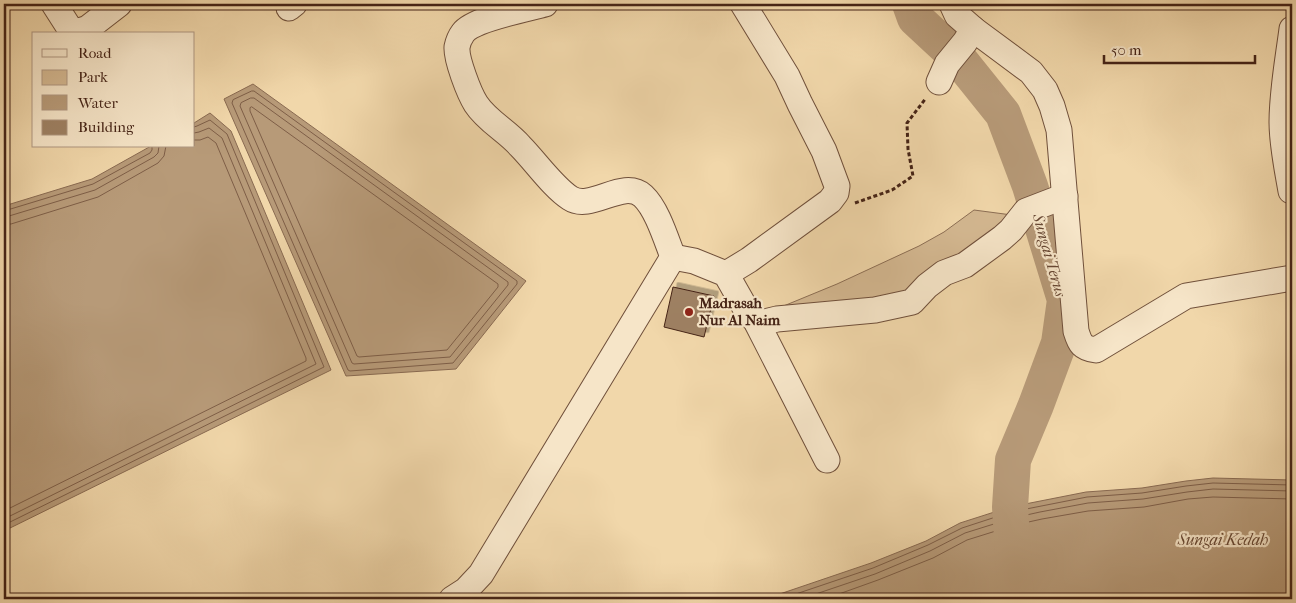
<svg xmlns="http://www.w3.org/2000/svg" width="1296" height="603" viewBox="0 0 1296 603" font-family="'IM FELL French Canon',serif">
<defs>
<filter id="shadow"><feDropShadow dx="4.5" dy="-4.5" stdDeviation="0" flood-color="#0004"/></filter>
</defs>
<rect width="100%" height="100%" fill="#f1d7aa"/>
<filter id="stains"><feTurbulence type="fractalNoise" baseFrequency=".004" numOctaves="4"/><feColorMatrix values="0 0 0 0 .2 0 0 0 0 .09 0 0 0 0 .02 0 0 0 .5 -.17"/></filter>
<radialGradient id="worn" r=".72"><stop offset=".6" stop-color="#630" stop-opacity="0"/><stop offset="1" stop-color="#630" stop-opacity=".3"/></radialGradient>
<polygon fill="#d4b891" stroke="#8c6e54" points="974,210 1012,215 910,296 769,312 837,284 919,246 944,232"/>
<g fill="#b79a78" stroke="#896a51">
<polygon points="253,84 526,281 456,369 346,376 224,99"/>
<polygon points="210,113 231,131 331,370 6,530 4,497 4,206 92,179 151,146 194,146 194,123"/>
<polygon points="1213,478 1292,480 1292,599 765,599 871,563 926,541 960,523 1010,507 1086,492 1142,488 1186,481"/>
</g>
<g fill="none" stroke-linecap="round" stroke-linejoin="round">
<g stroke="#7e5e47" stroke-width="1">
<polygon points="252,91 254,91 517,281 517,284 453,363 350,371 348,370 232,103 233,100"/>
<polygon points="251,98 254,98 508,282 508,285 450,357 354,364 352,363 240,106 241,103"/>
<polygon points="252,107 498,284 498,287 447,350 359,357 357,356 250,111 250,108"/>
<polyline points="4,211 93,184 150,153 152,150 152,146"/>
<polyline points="4,217 9,216 95,190 154,157 158,153 159,146"/>
<polyline points="4,224 11,224 98,197 158,163 164,156 166,146"/>
<polyline points="4,511 306,361 306,358 216,143 208,137 200,140 194,140"/>
<polyline points="4,519 316,364 222,138 209,128 199,132 194,133"/>
<polyline points="4,525 324,367 227,134 210,120 197,126 194,127"/>
<polyline points="781,599 873,568 928,545 962,528 1011,512 1087,497 1142,493 1186,486 1213,483 1292,485"/>
<polyline points="801,599 875,574 930,551 965,533 1013,518 1040,512 1088,503 1143,499 1187,492 1213,489 1292,491"/>
<polyline points="825,599 878,580 933,558 967,540 1015,525 1042,519 1088,511 1144,507 1188,499 1213,497 1292,499"/>
</g>
<polyline stroke="#b79a78" stroke-width="36" points="910,4 915,18 958,58 1003,114 1030,186 1065,300 1059,343 1036,405 1013,460 1010,507 1016,599"/>
</g>
<polygon fill="#9e8163" stroke="#452316" filter="url(#shadow)" points="673,287 714,296 704,337 664,327"/>
<g fill="none" stroke-linecap="round" stroke-linejoin="round">
<defs>
<g id="minor">
<polyline points="54,4 70,29 79,31 88,28 119,4"/>
<path d="M545,4c-18,5 -72,15 -82,29 -3,4 -5,9 -6,14 -1,12 12,46 19,57 11,17 31,27 44,42 15,15 33,41 50,52 21,14 53,-20 73,-2 14,13 23,43 30,61"/>
<path d="M952,4l5,11 16,14 58,43 14,18 7,16 7,24 17,201c4,13 6,17 20,19l90,-54 106,-18"/>
<polyline points="289,8 294,4"/>
<polyline points="939,82 947,64 965,42 973,29"/>
<path d="M1291,191c-4,-23 -9,-46 -9,-69 0,-31 6,-62 10,-93"/>
<polyline points="673,257 694,261 726,274 747,311 756,321 827,460"/>
<polyline points="726,274 749,260 830,201 836,193 837,186 824,151 800,104 787,76 743,4"/>
<polyline points="756,321 765,322 777,319 875,310 912,302 927,286 944,273 965,265 1002,238 1011,230 1026,211 1065,196"/>
<polyline points="452,599 466,590 481,574 673,257"/>
</g>
</defs>
<use href="#minor" stroke="#70503b" stroke-width="27"/>
<polyline stroke="#452316" stroke-width="3" stroke-dasharray="4 2.5" stroke-linecap="butt" points="855,203 892,190 913,176 908,149 907,123 926,98"/>
<use href="#minor" stroke="#f6e5c8" stroke-width="25"/>
</g>
<circle fill="#8f2418" stroke="#f6e5c8" stroke-width="2" cx="689" cy="312" r="5"/>
<g text-anchor="middle" stroke-width="4.5" stroke-linejoin="round" paint-order="stroke">
<g font-size="15" font-weight="bold" fill="#452316" stroke="#f6e5c8" text-anchor="start">
<text x="699" y="308">Madrasah<tspan x="699" dy="17">Nur Al Naim</tspan></text>
</g>
<g font-size="16" font-style="italic" fill="#674733" stroke="#f6e5c8">
<text transform="translate(1050 255) rotate(74)" y="6">Sungai Terus</text>
<text x="1223" y="545">Sungai Kedah</text>
</g>
</g>
<rect width="1296" height="603" fill="none" stroke="#f1d7aa" stroke-width="20"/>
<rect x="5" y="5" width="1286" height="593" fill="none" stroke="#452316" stroke-width="2.5"/>
<rect x="10" y="10" width="1276" height="583" fill="none" stroke="#452316"/>
<rect x="32" y="32" width="162" height="115" fill="#f6e5c8" stroke="#af9781"/>
<rect x="42" y="49" width="25" height="8" fill="#f6e5c8" stroke="#af9781"/>
<text x="78" y="58" font-size="15" fill="#452316">Road</text>
<rect x="42" y="70" width="25" height="15" fill="#d4b891" stroke="#af9781"/>
<text x="78" y="82" font-size="15" fill="#452316">Park</text>
<rect x="42" y="95" width="25" height="15" fill="#b79a78" stroke="#af9781"/>
<text x="78" y="108" font-size="15" fill="#452316">Water</text>
<rect x="42" y="120" width="25" height="15" fill="#9e8163" stroke="#af9781"/>
<text x="78" y="132" font-size="15" fill="#452316">Building</text>
<path d="M1104 55v8h151v-8" fill="none" stroke="#452316" stroke-width="2.5"/>
<text x="1111" y="55" font-size="15" fill="#452316" stroke="#f6e5c8" stroke-width="4" paint-order="stroke">50 m</text>
<rect width="100%" height="100%" filter="url(#stains)"/>
<rect width="100%" height="100%" fill="url(#worn)"/>
</svg>
